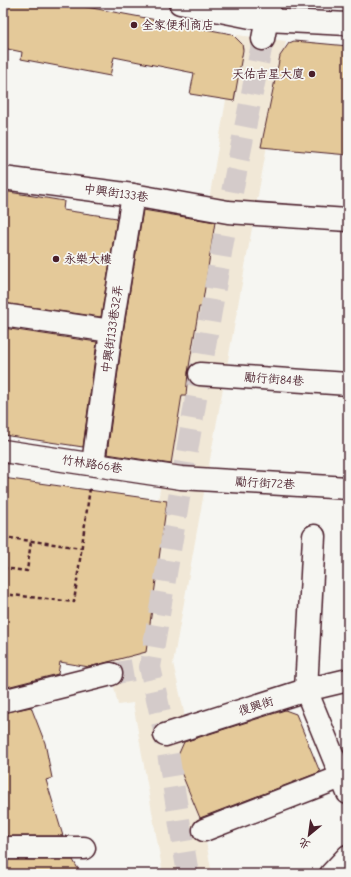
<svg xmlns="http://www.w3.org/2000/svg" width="351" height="877" viewBox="0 0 351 877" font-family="'Comic Neue','LXGW WenKai TC',sans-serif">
<rect width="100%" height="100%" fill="#f6f6f2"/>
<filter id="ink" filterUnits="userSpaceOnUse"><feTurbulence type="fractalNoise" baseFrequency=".025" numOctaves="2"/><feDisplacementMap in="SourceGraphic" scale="8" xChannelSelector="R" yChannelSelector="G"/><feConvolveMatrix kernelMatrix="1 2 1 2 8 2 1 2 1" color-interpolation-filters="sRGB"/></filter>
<g filter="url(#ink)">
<polygon fill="#f1e8d7" points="237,35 286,41 173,663 184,712 184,742 177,760 203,826 212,874 163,874 133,703 118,705 104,643 134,643"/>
<g fill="#e4c999" stroke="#4a1f2b">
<polygon points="3,3 65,3 232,34 242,44 243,50 234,101 190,94 194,73 114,57 110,76 21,59 22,52 3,48"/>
<polygon points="294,41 348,46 348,155 261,147 280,56 289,43"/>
<polygon points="3,191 64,201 63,210 117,218 101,317 3,303"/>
<polygon points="143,210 215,222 202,307 199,307 188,373 186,395 182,395 171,464 107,454 123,333"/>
<polygon points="3,328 97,342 83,447 3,435"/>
<polygon points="3,478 167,501 146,652 89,667 60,662 58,674 3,688"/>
<polygon points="31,707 45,743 52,778 46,780 63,836 3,836 3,713"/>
<polygon points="285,710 296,714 320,772 200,818 176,760 184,742"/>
<polygon points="3,860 73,860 81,874 3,874"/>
</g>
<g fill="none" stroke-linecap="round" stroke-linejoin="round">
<g stroke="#d4cbca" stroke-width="22" stroke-dasharray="22 11" stroke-linecap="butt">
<polyline points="111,674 150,667"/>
<polyline points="188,874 165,735 150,667 228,212 263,39"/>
</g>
<defs>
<g id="minor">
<polyline points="180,3 266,20 348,24"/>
<polyline points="263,39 270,3"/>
<polyline points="3,178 133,195 228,212 348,220"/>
<polyline points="3,315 111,331"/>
<polyline points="200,374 348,384"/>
<polyline points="3,451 181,478 348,488"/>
<polyline points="93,464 111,331 133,195"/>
<polyline points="314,536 306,690 348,793"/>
<polyline points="3,701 111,674"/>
<polyline points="165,735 306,690 348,680"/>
<polyline points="204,830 341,777"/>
<polyline points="3,848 84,848"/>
<polyline points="331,874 348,856"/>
</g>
</defs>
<use href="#minor" stroke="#4a1f2b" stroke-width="25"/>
<g stroke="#4a1f2b" stroke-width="2.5" stroke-dasharray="4 3" stroke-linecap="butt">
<polyline points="3,537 82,548"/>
<polyline points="3,568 27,571 31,541"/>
<polyline points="3,594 74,602 90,488"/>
</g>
<use href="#minor" stroke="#f6f6f2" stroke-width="22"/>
</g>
</g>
<g fill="#4a1f2b" stroke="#f6f6f2" stroke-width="1.5">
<circle cx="134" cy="25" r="4"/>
<circle cx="312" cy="74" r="4"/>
<circle cx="56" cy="259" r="4"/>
</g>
<g text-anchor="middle" stroke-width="3.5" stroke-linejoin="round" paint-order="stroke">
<g font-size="12" fill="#4a1f2b" stroke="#f6f6f2" text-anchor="start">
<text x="142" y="29">全家便利商店</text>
<text x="304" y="78" text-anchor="end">天佑吉星大廈</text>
<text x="64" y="263">永樂大樓</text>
</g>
<g font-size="12" fill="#4a1f2b" stroke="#f6f6f2">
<text transform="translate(116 193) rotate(8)" y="4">中興街133巷</text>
<text transform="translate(112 329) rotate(-82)" y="4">中興街133巷32弄</text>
<text transform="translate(274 379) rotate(4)" y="4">勵行街84巷</text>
<text transform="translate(92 464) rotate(9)" y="4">竹林路66巷</text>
<text transform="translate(265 483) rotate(3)" y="4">勵行街72巷</text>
<text transform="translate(256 706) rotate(-18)" y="4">復興街</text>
</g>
</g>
<rect width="351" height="877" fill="none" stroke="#f6f6f2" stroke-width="16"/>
<rect x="8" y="8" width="335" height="861" fill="none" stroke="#4a1f2b" stroke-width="1.5" filter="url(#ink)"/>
<g transform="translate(309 835) rotate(209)" stroke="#f6f6f2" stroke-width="3" paint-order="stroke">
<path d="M0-3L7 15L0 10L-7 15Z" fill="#4a1f2b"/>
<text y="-6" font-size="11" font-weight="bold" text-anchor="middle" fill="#4a1f2b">北</text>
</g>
</svg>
